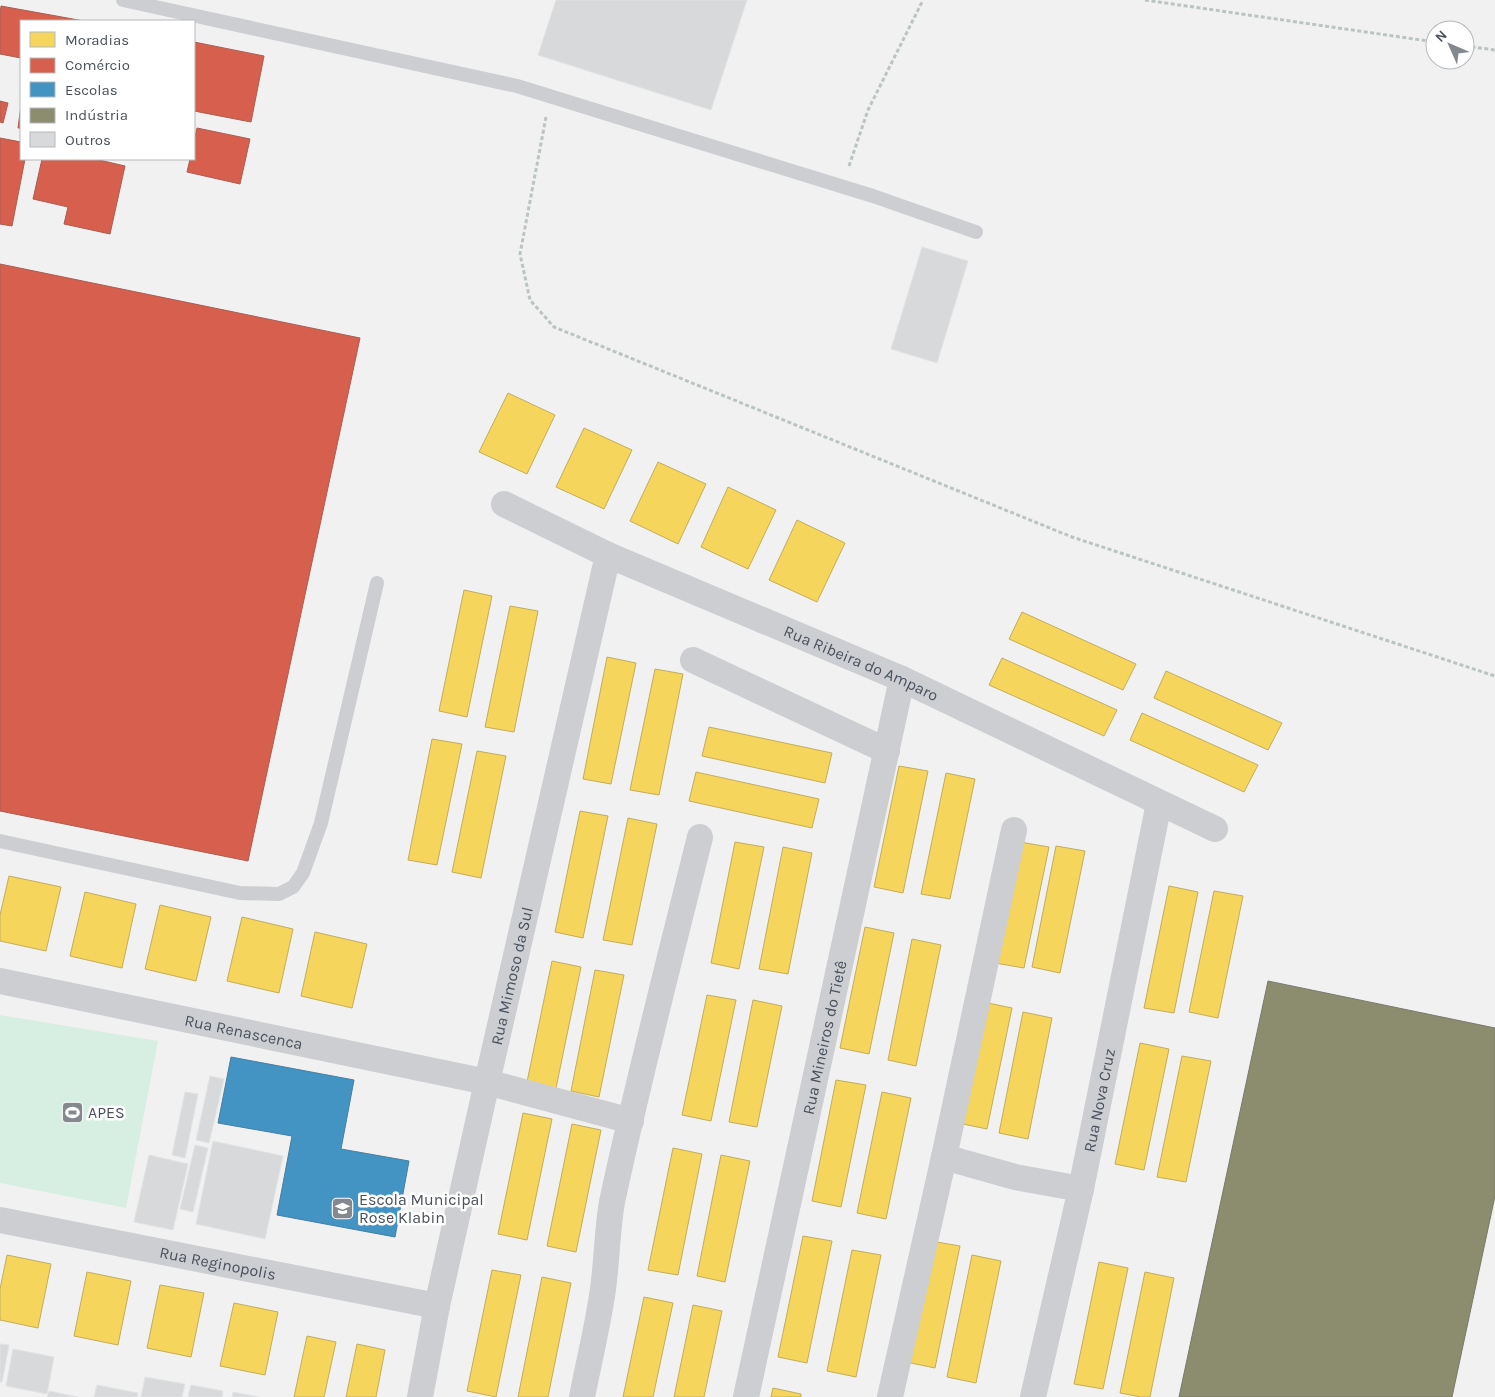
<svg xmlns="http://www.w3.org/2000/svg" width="1495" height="1397" viewBox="0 0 1495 1397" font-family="Karla,sans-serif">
<rect width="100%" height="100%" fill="#f1f1f1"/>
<polygon fill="#d7eee2" points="0,1015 158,1041 126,1208 0,1183"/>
<g fill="#f6d55c" stroke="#c2ad5c">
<polygon points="508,393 555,415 527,474 479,452"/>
<polygon points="584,428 632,450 604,509 556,487"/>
<polygon points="658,462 706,484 678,544 630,521"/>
<polygon points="728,487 776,510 748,569 701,547"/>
<polygon points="797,520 845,543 817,602 769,580"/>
<polygon points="464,590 492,596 467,717 439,711"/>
<polygon points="510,606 538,611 514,732 485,727"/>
<polygon points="1022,612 1136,664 1123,690 1009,639"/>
<polygon points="607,657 636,663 611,784 583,779"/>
<polygon points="1002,658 1117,710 1104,736 989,685"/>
<polygon points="655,669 683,674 659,795 630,790"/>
<polygon points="1166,671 1282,723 1268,750 1154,698"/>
<polygon points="1142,713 1258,765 1244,792 1130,740"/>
<polygon points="709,727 832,753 825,783 702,756"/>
<polygon points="432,739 462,744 437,865 408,860"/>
<polygon points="477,751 506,756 481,878 452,872"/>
<polygon points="899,766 928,771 903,893 874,887"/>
<polygon points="696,772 819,799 812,828 689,801"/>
<polygon points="946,773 975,779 950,899 921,894"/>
<polygon points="580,811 608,816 583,938 555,932"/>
<polygon points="628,818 657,824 632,945 603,940"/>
<polygon points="735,842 764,847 739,969 711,963"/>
<polygon points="1020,842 1049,847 1024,968 995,963"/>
<polygon points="1056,846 1085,851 1060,973 1032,967"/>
<polygon points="783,847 812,853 788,974 759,969"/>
<polygon points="9,876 61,887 46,951 0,941 0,915"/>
<polygon points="1169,886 1198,892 1174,1013 1144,1008"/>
<polygon points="1214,891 1243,896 1218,1018 1189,1012"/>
<polygon points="85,892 136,904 122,968 70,956"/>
<polygon points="160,905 211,917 196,981 145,969"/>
<polygon points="242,917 293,929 279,993 227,981"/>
<polygon points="865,927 894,933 869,1054 840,1048"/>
<polygon points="315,932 367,944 352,1008 301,996"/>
<polygon points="912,939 941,945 916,1066 888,1060"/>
<polygon points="552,961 581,967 556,1088 527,1082"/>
<polygon points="595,970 624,975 599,1097 571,1091"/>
<polygon points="707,995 736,1000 711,1121 682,1115"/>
<polygon points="753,1000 782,1006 757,1127 729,1122"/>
<polygon points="983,1002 1012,1008 987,1129 958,1123"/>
<polygon points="1023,1012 1052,1018 1028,1139 999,1133"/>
<polygon points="1140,1043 1169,1049 1144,1170 1115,1164"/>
<polygon points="1182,1056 1211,1061 1186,1182 1157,1177"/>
<polygon points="836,1080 866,1085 841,1207 812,1201"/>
<polygon points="882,1092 911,1098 886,1219 857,1213"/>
<polygon points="523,1113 552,1119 527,1240 498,1234"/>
<polygon points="572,1124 601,1130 576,1252 547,1246"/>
<polygon points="673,1148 702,1154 678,1275 648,1270"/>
<polygon points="721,1155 750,1161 725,1282 697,1276"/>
<polygon points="803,1236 832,1241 807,1363 778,1357"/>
<polygon points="931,1241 960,1246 935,1368 906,1362"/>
<polygon points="852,1250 881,1255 856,1377 827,1371"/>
<polygon points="7,1255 51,1264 38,1328 0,1320 0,1289"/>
<polygon points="972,1255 1001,1261 976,1383 947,1377"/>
<polygon points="1099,1262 1128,1268 1103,1389 1074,1384"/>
<polygon points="492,1270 521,1275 496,1397 467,1391"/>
<polygon points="87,1272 131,1281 118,1345 74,1336"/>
<polygon points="1145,1272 1174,1278 1150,1397 1141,1397 1120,1393"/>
<polygon points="542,1277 571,1283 548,1397 518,1397"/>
<polygon points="160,1285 204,1293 191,1357 147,1348"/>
<polygon points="644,1297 673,1303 653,1397 623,1397"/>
<polygon points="234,1303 278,1312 265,1375 220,1366"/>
<polygon points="693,1305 722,1311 704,1397 674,1397"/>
<polygon points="307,1336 336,1342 324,1397 294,1397"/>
<polygon points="357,1344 385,1350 376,1397 346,1397"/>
<polygon points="773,1388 801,1394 801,1397 771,1397"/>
</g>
<g fill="#d6604d" stroke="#ac5c52">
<polygon points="1,6 84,21 21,21 21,58 0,54 0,13"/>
<polygon points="194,42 264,56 251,122 194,111"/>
<polygon points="0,101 8,103 3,123 0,122"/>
<polygon points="21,105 21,128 18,128"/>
<polygon points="197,128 250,139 240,184 187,172 190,159 194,159 194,141"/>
<polygon points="0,138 21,142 21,159 25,159 12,226 0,224"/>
<polygon points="42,159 95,159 125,166 110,234 64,224 68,207 33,199"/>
<polygon points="0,264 360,338 248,861 0,811"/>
</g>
<polygon fill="#4393c3" stroke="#457fa4" points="231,1057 354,1080 341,1149 409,1161 395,1237 277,1215 292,1136 218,1123"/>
<polygon fill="#8c8c6e" stroke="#787a69" points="1268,981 1495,1028 1495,1196 1452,1397 1179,1397"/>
<g fill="#d8d9db" stroke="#e2e3e4">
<polygon points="556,0 747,0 711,110 538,55"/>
<polygon points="922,247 968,261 937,363 891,349"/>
<polygon points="210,1076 224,1079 209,1143 196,1140"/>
<polygon points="185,1092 198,1094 185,1158 172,1155"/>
<polygon points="213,1141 283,1156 265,1239 196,1224"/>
<polygon points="195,1145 208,1148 193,1212 180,1209"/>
<polygon points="149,1155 188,1164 173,1230 134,1222"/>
<polygon points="0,1344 9,1345 2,1382 0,1382"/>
<polygon points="13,1349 54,1357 47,1394 6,1386"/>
<polygon points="145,1377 185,1384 182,1397 141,1397"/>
<polygon points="97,1385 138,1393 137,1397 94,1397"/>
<polygon points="191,1385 223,1391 222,1397 188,1397"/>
<polygon points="49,1391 78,1397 47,1397"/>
<polygon points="233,1392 259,1397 232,1397"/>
</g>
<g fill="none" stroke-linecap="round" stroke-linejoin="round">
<g stroke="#bac5c2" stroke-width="3" stroke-dasharray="4 2.5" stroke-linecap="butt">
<polyline points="1145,0 1435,42"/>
<polyline points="1465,46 1495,50"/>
<polyline points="546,117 520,254 530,300 554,327 1072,537 1495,676"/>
<polyline points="849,166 868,110 923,0"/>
</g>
<g stroke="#ccced1" stroke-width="14">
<polyline points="123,0 517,86 873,196 976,232"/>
<polyline points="0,841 240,893 279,894 293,887 303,873 321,823 377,583"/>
</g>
<g stroke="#ccced1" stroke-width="26">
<path id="s1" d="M504,504l104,51 294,124 313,150"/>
<polyline points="693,660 887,751"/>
<path id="s2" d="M0,981l487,101 144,39"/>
<polyline points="944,1157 1015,1177 1081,1189"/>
<path id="s3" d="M0,1220l437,86"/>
<path id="s4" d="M420,1397l17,-91 50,-224 121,-527"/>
<path d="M582,1397c7,-36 16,-72 21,-108 4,-29 4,-58 9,-87 26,-122 58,-244 88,-365"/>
<path id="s5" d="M746,1397l156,-718"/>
<polyline points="890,1397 944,1157 1014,830"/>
<path id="s6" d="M1033,1397l48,-208 78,-386"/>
</g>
</g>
<defs>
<symbol id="stadium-square" viewBox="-11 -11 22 22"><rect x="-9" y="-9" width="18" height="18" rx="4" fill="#848990" stroke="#fff"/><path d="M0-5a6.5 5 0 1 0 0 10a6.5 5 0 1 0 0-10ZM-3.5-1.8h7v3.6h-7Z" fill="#fff"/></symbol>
<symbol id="school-square" viewBox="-11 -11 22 22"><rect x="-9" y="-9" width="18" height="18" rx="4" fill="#848990" stroke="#fff"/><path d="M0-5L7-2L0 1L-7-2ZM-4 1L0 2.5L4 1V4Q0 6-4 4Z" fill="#fff"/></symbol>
</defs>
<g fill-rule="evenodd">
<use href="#stadium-square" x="60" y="1100" width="25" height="25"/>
<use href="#school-square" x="330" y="1196" width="25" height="25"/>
</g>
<g text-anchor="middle" stroke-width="5" stroke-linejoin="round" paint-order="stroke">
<g font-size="16" fill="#49515c" stroke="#fff">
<text dy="6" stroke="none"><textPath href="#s1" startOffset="391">Rua Ribeira do Amparo</textPath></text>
<text dy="6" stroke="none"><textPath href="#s4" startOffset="431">Rua Mimoso da Sul</textPath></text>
<text dy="6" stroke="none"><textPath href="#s2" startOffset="249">Rua Renascenca</textPath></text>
<text dy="6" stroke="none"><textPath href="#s5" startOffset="368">Rua Mineiros do Tietê</textPath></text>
<text dy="6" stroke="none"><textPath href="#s6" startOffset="304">Rua Nova Cruz</textPath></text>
<text dy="6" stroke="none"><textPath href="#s3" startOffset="222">Rua Reginopolis</textPath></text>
</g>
<g font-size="16" fill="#49515c" stroke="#fff" text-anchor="start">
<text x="88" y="1118">APES</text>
<text x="359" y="1205">Escola Municipal<tspan x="359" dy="18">Rose Klabin</tspan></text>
</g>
</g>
<rect x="20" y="20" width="175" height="140" fill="#ffffff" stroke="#b6b9be"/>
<rect x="30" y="32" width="25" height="15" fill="#f6d55c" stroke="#b6b9be"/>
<text x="65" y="45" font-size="15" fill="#49515c">Moradias</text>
<rect x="30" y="58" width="25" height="15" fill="#d6604d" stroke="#b6b9be"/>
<text x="65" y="70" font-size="15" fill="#49515c">Comércio</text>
<rect x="30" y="82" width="25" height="15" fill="#4393c3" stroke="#b6b9be"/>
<text x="65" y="95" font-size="15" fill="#49515c">Escolas</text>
<rect x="30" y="108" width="25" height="15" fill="#8c8c6e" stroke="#b6b9be"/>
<text x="65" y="120" font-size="15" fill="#49515c">Indústria</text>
<rect x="30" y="132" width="25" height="15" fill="#d8d9db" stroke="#b6b9be"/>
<text x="65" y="145" font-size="15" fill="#49515c">Outros</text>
<g transform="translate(1450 45) rotate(315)"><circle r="24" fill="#ffffff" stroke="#b6b9be"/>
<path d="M0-4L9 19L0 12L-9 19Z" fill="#848990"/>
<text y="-8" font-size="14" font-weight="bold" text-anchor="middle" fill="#49515c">N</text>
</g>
</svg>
